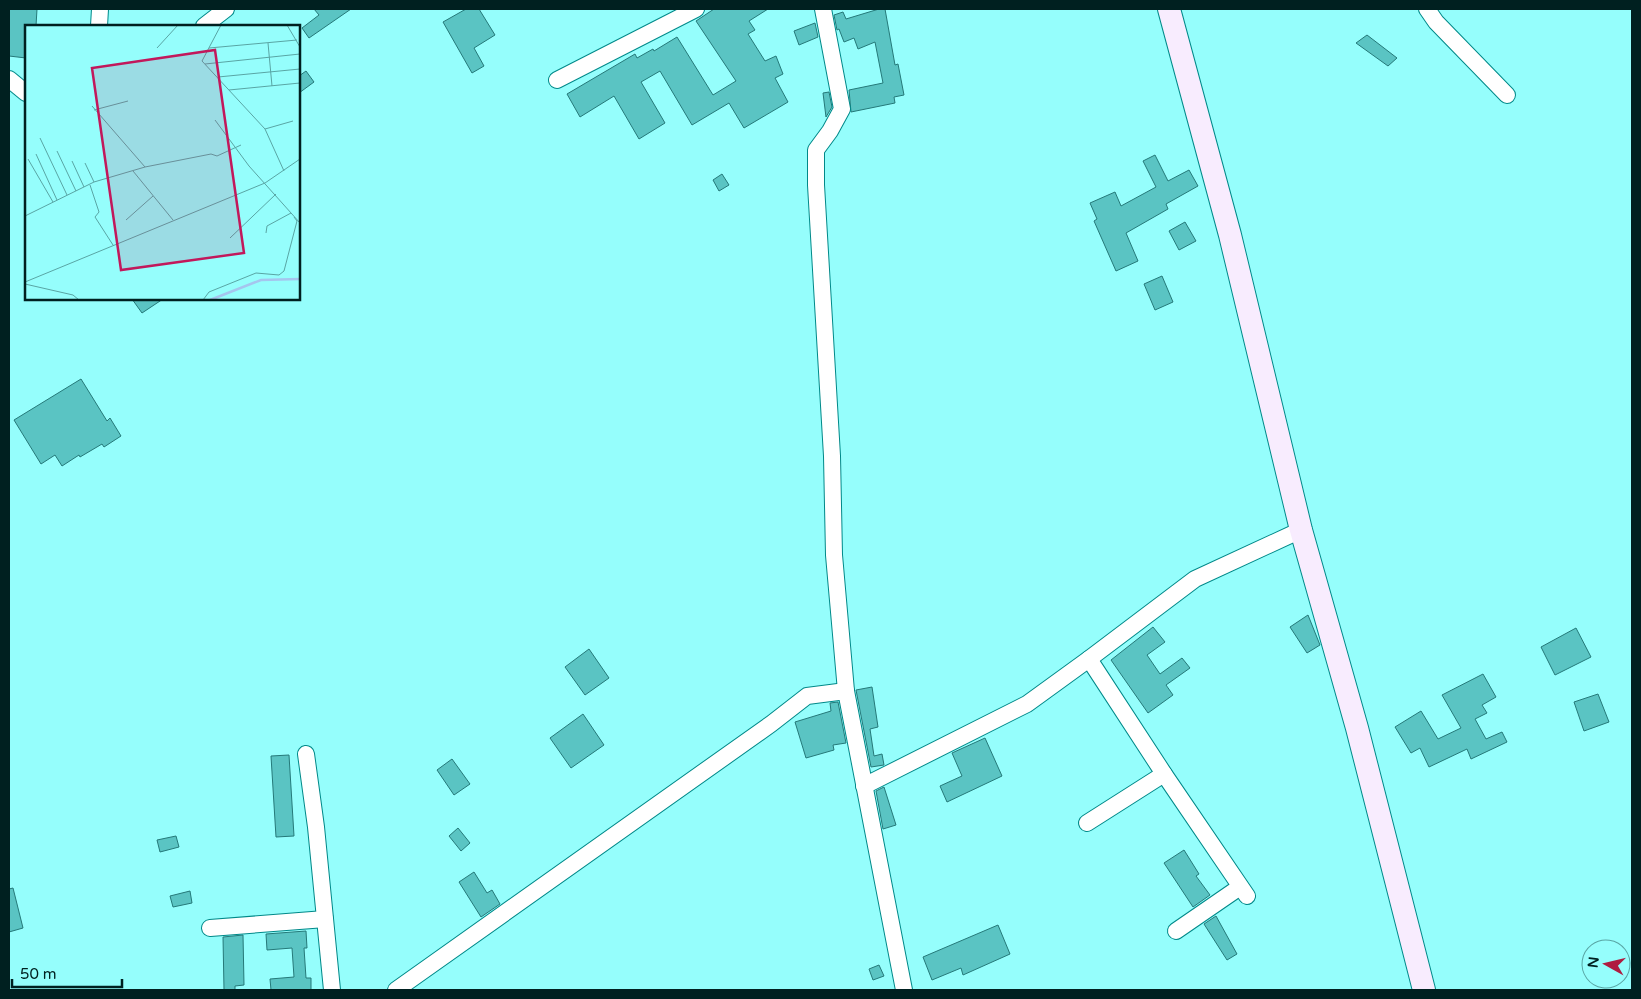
<svg xmlns="http://www.w3.org/2000/svg" width="1641" height="999" viewBox="0 0 1641 999" font-family="'Varela Round',sans-serif">
<rect width="100%" height="100%" fill="#95fefc"/>
<g fill="#5ac4c3" stroke="#257979">
<polygon points="9,9 37,9 36,26 26,26 26,58 9,56"/>
<polygon points="314,9 351,9 309,38 302,28 319,15"/>
<polygon points="466,9 479,9 495,35 474,48 484,66 472,73 443,22"/>
<polygon points="714,9 768,9 749,21 755,30 748,34 765,61 776,56 783,74 775,78 788,102 744,128 729,103 692,125 660,71 641,82 665,123 639,139 614,96 580,117 567,94 635,54 637,58 653,49 654,51 677,37 713,95 736,81 696,21"/>
<polygon points="879,9 885,9 895,65 898,64 904,95 894,97 895,103 851,112 849,90 883,83 875,42 858,49 854,38 844,42 839,29 837,30 834,15 843,12 846,19"/>
<polygon points="815,23 818,37 799,45 794,31"/>
<polygon points="1367,35 1397,58 1388,66 1356,43"/>
<polygon points="306,71 314,82 299,93 299,76"/>
<polygon points="829,92 832,107 826,117 823,93"/>
<polygon points="1155,155 1168,181 1189,170 1198,186 1166,204 1168,209 1126,233 1138,261 1116,271 1094,221 1097,219 1090,203 1115,192 1121,206 1156,187 1143,161"/>
<polygon points="722,174 729,185 719,191 713,180"/>
<polygon points="1185,222 1196,241 1179,250 1169,231"/>
<polygon points="1162,276 1173,302 1155,310 1144,284"/>
<polygon points="132,299 163,299 142,313"/>
<polygon points="81,379 107,421 110,418 121,436 104,447 102,444 80,457 79,455 62,466 55,455 41,464 14,420"/>
<polygon points="1308,615 1320,645 1307,653 1290,627"/>
<polygon points="1153,627 1165,642 1147,655 1160,674 1182,658 1190,668 1166,685 1173,695 1148,713 1111,660"/>
<polygon points="1576,628 1591,657 1555,675 1541,647"/>
<polygon points="589,649 609,678 585,695 565,667"/>
<polygon points="1483,674 1496,697 1482,705 1487,713 1475,719 1486,739 1502,732 1507,742 1471,759 1467,749 1429,767 1420,748 1411,753 1395,727 1421,711 1438,739 1461,728 1442,695"/>
<polygon points="872,687 878,727 870,729 874,756 882,754 884,765 871,767 856,690"/>
<polygon points="1598,694 1609,722 1584,731 1574,702"/>
<polygon points="838,702 846,743 833,745 834,750 806,758 795,722 831,711 830,703"/>
<polygon points="583,714 604,745 571,768 550,738"/>
<polygon points="985,738 1002,776 947,802 940,786 962,776 952,753"/>
<polygon points="289,755 294,836 276,837 271,756"/>
<polygon points="452,759 470,784 454,795 437,770"/>
<polygon points="884,787 896,825 883,829 876,791"/>
<polygon points="458,828 470,843 461,851 449,836"/>
<polygon points="176,836 179,847 160,852 157,840"/>
<polygon points="1184,850 1199,874 1196,876 1210,895 1193,907 1164,863"/>
<polygon points="474,872 487,893 492,890 500,904 481,917 459,882"/>
<polygon points="13,888 23,928 9,932 9,889"/>
<polygon points="190,891 192,903 173,907 170,896"/>
<polygon points="1216,916 1237,954 1227,960 1204,924"/>
<polygon points="998,925 1010,954 963,975 961,968 932,980 923,957"/>
<polygon points="306,931 307,948 304,948 306,978 311,978 311,990 271,990 270,979 294,977 292,948 267,950 266,934"/>
<polygon points="243,935 244,985 235,986 235,990 224,990 223,937"/>
<polygon points="879,965 884,976 873,980 869,969"/>
</g>
<g fill="none" stroke-linecap="round" stroke-linejoin="round">
<defs>
<g id="street">
<polyline points="823,9 842,109 830,131 816,150 816,185 832,456 834,555 846,691"/>
<polyline points="1427,9 1436,22 1507,95"/>
<polyline points="99,26 100,9"/>
<polyline points="204,26 226,9"/>
<polyline points="9,79 26,93"/>
<polyline points="557,80 696,9"/>
<polyline points="1089,659 1164,774 1247,896"/>
<polyline points="306,754 316,827 332,990"/>
<polyline points="864,786 1027,704 1089,659 1195,579 1301,530"/>
<polyline points="1087,823 1164,774"/>
<polyline points="210,928 325,919"/>
<polyline points="1176,931 1240,887"/>
<polyline points="396,990 771,724 807,696 846,691 904,990"/>
</g>
<polyline id="secondary" points="1169,9 1230,235 1301,530 1357,728 1424,990"/>
</defs>
<use href="#street" stroke="#008989" stroke-width="18"/>
<use href="#secondary" stroke="#008989" stroke-width="24"/>
<use href="#street" stroke="#fff" stroke-width="16"/>
<use href="#secondary" stroke="#f8ecfe" stroke-width="22"/>
</g>
<g transform="translate(25 25)">
<rect width="275" height="275" fill="#95fefc"/>
<path fill="none" stroke="#a5c5ee" stroke-width="2.5" d="M185,275l51,-20 39,-1"/>
<path fill="none" stroke="#59a5a4" stroke-width="1" d="M196,0l-19,36 63,68 19,42M262,0l13,22M243,18l4,43M132,23l21,-23M184,23l88,-8M180,39l95,-10M193,52l82,-8M204,65l71,-7M69,85l34,-9M190,95l34,46 51,57M240,104l28,-8M15,113l27,57M32,126l19,40M11,129l21,46M3,134l25,43M47,136l12,26M60,138l9,19M120,142l66,-13 6,2 24,-11M108,146l40,49M65,160l9,27 -4,5 18,28M0,191l69,-34 51,-15 -53,-61M101,195l27,-24M241,208l1,-7 24,-13M205,213l46,-44M0,257l240,-99 35,-24M0,259l48,11 6,5M178,275l6,-8 47,-19 23,2 5,-4 13,-50 -3,-4"/>
<path fill="#c2185b" fill-opacity="0.15" stroke="#c2185b" stroke-width="2.5" d="M190,25l29,203 -123,17 -29,-202z"/>
<rect width="275" height="275" fill="none" stroke="#002020" stroke-width="2.5"/>
</g>
<rect width="1641" height="999" fill="none" stroke="#002020" stroke-width="20"/>
<g transform="translate(1606 964) rotate(278)"><circle r="24" fill="#95fefc" stroke="#59a5a4"/>
<path d="M0-4L9 19L0 12L-9 19Z" fill="#af1c40"/>
<text y="-8" font-size="14" font-weight="bold" text-anchor="middle" fill="#002020">N</text>
</g>
<path d="M12 979v8h110v-8" fill="none" stroke="#002020" stroke-width="2.5"/>
<text x="20" y="979" font-size="15" fill="#002020" stroke="#95fefc" stroke-width="4" paint-order="stroke">50 m</text>
</svg>
